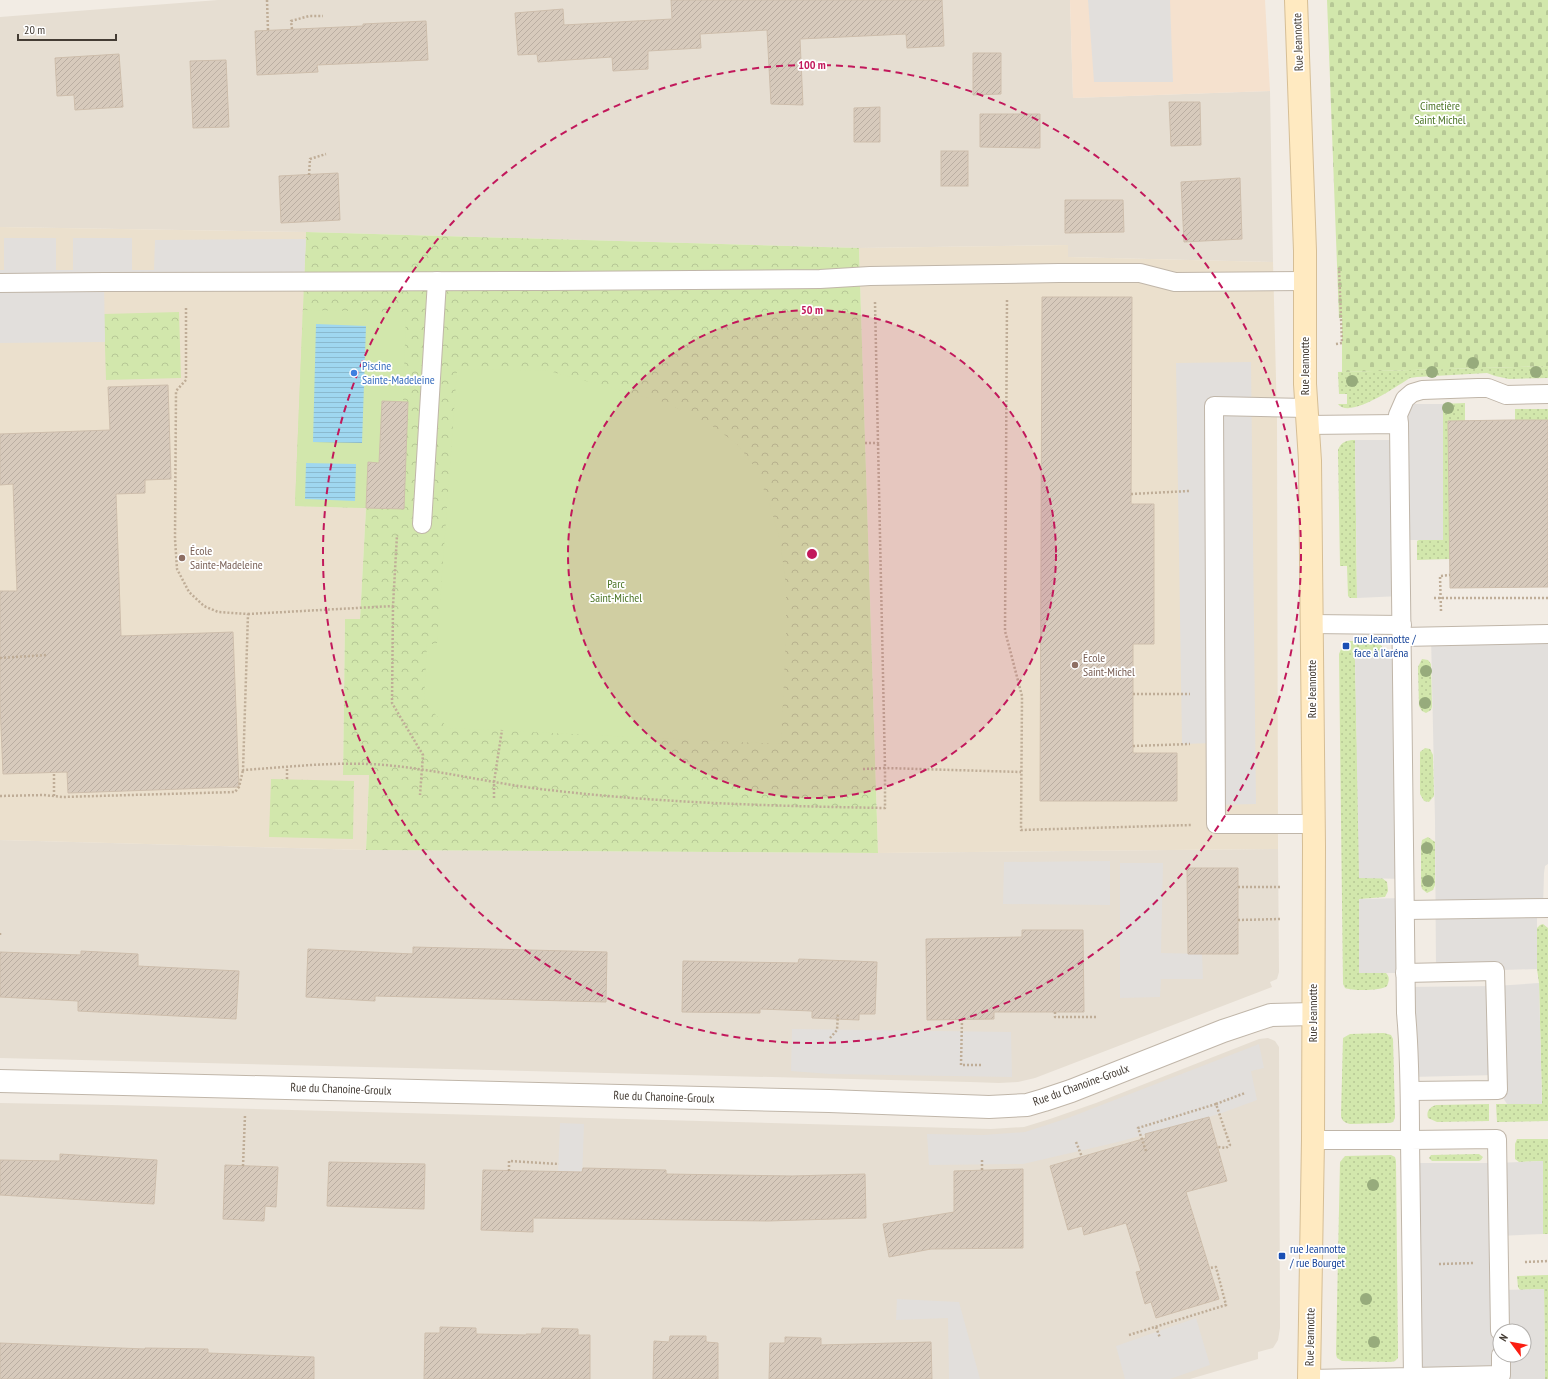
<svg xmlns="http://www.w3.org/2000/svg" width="1548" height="1379" viewBox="0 0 1548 1379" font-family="'PT Sans Narrow',sans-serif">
<defs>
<pattern id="grass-dots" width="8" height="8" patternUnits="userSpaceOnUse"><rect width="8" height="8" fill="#d2e7ac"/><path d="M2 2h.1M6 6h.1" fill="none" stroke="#b6c795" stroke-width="1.8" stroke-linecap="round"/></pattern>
<pattern id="cemetery-stones" width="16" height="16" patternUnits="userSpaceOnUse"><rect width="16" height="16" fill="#d2e7ac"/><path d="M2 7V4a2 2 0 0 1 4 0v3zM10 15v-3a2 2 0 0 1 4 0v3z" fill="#b6c795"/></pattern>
<pattern id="park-crowns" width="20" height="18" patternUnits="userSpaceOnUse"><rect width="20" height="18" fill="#d2e7ac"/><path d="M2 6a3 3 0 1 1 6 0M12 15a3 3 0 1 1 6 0" fill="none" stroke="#b6c795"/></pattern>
<pattern id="water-rules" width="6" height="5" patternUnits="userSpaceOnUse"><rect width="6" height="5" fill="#9fd7f0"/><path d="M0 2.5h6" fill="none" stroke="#8ab9ce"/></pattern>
<pattern id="building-hatch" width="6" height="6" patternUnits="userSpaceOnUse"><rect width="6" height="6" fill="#d7cabc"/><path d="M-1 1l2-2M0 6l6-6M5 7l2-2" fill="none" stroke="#baaea2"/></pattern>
</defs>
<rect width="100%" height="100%" fill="#f2ece4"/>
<g fill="#e6ded2">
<polygon points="218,0 1070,0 1073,98 1270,91 1273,262 1068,257 1068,245 859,248 306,232 0,227 0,17"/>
<polygon points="0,840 366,850 878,853 1278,849 1279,972 1277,979 1270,982 1272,987 1035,1078 1018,1082 999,1083 970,1082 0,1058"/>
<polygon points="1268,1038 1275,1041 1279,1047 1280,1328 1278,1340 1273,1348 1258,1352 1258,1359 1190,1379 0,1379 0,1103 112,1105 991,1129 1024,1127 1050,1119 1096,1103 1259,1039"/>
</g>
<polygon fill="#f5e1ce" points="1070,0 1265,0 1270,91 1073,98"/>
<g fill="#ebe0cd">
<polygon points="0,227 306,232 296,506 366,508 360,620 345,619 343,775 369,775 366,850 0,840"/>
<polygon points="1068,245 1068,257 1273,262 1277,418 1278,849 878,853 859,248"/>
</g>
<g fill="url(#grass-dots)">
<path d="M1548,366v12l-39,1 -14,-3 -8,-3 -70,4 -7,1c-12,7 -60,42 -72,26h9v-10h-8l-1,-22z"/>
<polygon points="1465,403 1465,421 1448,421 1450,559 1417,560 1417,541 1419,540 1443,539 1443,404"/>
<rect x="1515" y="409" width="33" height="11"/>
<path d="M1355,440l2,158h-7l-2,-2 -1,-30h-7l-2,-116c3,-8 9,-10 17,-10z"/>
<path d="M1349,641h28c5,5 8,8 6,16l-28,1 5,220h22l5,4 1,9 -3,6 -25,2 -1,74h27c4,4 3,8 1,13 -5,5 -35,5 -42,2l-2,-4 -4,-330 4,-10z"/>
<polygon points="1422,659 1428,660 1431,664 1432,707 1431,710 1426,713 1422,711 1419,706 1418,667"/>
<polygon points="1425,748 1430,749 1433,755 1434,796 1429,802 1424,801 1420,794 1420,752"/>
<polygon points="1428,837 1435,842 1435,885 1433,890 1427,893 1422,889 1421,885 1421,847 1422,840"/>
<polygon points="1543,924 1548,928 1548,1121 1497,1122 1496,1104 1542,1104 1539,983 1537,969 1537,928 1540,925"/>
<path d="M1384,1033l7,2 2,4 2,79 -2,4 -3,1 -40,1c-5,-1 -8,-3 -9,-8l2,-78 7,-4z"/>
<path d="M1489,1104v17l-52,1 -9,-4c-2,-6 1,-11 8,-13z"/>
<polygon points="1517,1139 1548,1139 1548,1234 1543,1234 1543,1161 1519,1162 1515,1159 1515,1144"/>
<polygon points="1479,1154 1483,1157 1481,1160 1479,1161 1432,1161 1429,1158 1431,1155"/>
<polygon points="1391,1155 1395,1157 1396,1161 1398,1358 1395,1361 1391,1362 1342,1361 1337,1358 1336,1354 1340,1162 1345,1156"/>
<polygon points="1548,1275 1548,1379 1545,1379 1544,1289 1520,1290 1518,1287 1517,1276"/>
</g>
<polygon fill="url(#cemetery-stones)" points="1327,0 1548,0 1548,366 1342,372 1342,318 1339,318"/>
<g fill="url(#park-crowns)">
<polygon points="306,232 859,248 878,853 366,850 369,775 343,775 345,619 360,619 366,508 295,506"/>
<polygon points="179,312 181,378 106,380 104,314"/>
<polygon points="271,779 354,781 353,839 269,837"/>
</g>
<g fill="#d2e7ac">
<polygon points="303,310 406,312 403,402 408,402 404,509 295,506"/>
<polygon points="489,369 549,371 667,403 711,425 737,444 754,466 769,502 780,540 786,586 786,634 781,744 448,728 424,702 427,644 437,644 457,370"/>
</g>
<g fill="#e2dfdc" fill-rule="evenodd">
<polygon points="1088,0 1170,0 1173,82 1094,82"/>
<polygon points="4,238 56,238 56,270 73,270 73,238 132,238 132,270 154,270 155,240 306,239 304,281 104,282 105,342 0,343 0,270 4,270"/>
<polygon points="1251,362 1256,804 1216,805 1215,743 1182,744 1176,363"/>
<polygon points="1403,404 1443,404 1443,540 1401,540 1401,596 1357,598 1355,440 1398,440"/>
<polygon points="1548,634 1548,864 1545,866 1544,873 1543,908 1537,908 1537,969 1436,972 1435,820 1431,636"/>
<polygon points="1402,657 1405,879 1359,878 1355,658"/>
<polygon points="1110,861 1110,905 1003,904 1004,862"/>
<polygon points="1120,863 1163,863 1161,953 1202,954 1203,979 1161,979 1160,997 1120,998"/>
<polygon points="1405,898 1405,973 1359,973 1359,899"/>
<polygon points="1539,983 1542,1104 1507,1104 1498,1090 1497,1075 1410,1077 1405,987 1495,986"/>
<polygon points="792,1029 1011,1032 1012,1077 830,1074 791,1071"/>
<polygon points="1259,1044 1264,1068 1251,1071 1257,1100 1219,1114 1118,1142 1023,1164 929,1165 927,1134 983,1135 1025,1132 1068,1118"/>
<polygon points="560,1123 584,1124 581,1210 557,1200"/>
<path d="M1543,1161v73l-44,2 1,54 44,-1 1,90h-170l38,-2 -3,-214h87zM1500,1331h24v24h-24z"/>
<polygon points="897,1299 959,1302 980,1379 949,1379 948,1318 896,1320"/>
<polygon points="1196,1318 1210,1365 1170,1379 1125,1379 1116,1346"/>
</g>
<g fill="url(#water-rules)">
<polygon points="316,324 366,326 362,443 313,442"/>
<polygon points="306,463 356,464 355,501 305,499"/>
</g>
<g fill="url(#building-hatch)" stroke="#cebeac">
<polygon points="671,0 942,0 944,46 907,48 906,34 800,39 803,105 771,104 767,30 700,34 701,48 648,51 648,69 613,71 612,57 538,62 537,54 518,55 515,13 563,9 564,25 672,19"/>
<polygon points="426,21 428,60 317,65 318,72 257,75 255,31 363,26 363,24"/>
<polygon points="973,53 1001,53 1001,94 973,95"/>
<polygon points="119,54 123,107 75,110 74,95 57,96 55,58"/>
<polygon points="226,60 229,127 193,128 190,61"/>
<polygon points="1169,102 1200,102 1201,145 1171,146"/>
<polygon points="880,107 880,142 854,142 854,108"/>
<polygon points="980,114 1040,114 1040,148 980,147"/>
<rect x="941" y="151" width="27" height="35"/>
<polygon points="338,173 340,220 281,223 279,176"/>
<polygon points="1240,178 1242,239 1184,242 1181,182"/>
<polygon points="1065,200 1123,200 1124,232 1065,233"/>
<polygon points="1042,297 1132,297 1131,504 1154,504 1154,644 1133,644 1133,753 1177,753 1177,801 1040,801"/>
<polygon points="168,385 171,479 145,480 145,493 116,494 121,636 233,632 239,787 68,793 67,772 3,774 0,704 0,591 17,591 13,484 0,485 0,434 110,430 108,387"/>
<polygon points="382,401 408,402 404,509 366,508 368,462 379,463"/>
<polygon points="1511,420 1548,420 1548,587 1450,588 1448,421"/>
<polygon points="1187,868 1238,868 1238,954 1188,954"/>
<polygon points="1022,930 1083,930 1084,1012 994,1012 994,1019 927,1020 926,939 1022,937"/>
<polygon points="413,947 607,952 606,1002 375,996 375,1001 306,997 308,949 413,954"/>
<polygon points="81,951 138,954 138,966 239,971 236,1019 78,1011 78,1001 0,997 0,952 81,955"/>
<polygon points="799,959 877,962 875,1014 859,1014 859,1020 812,1018 812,1011 760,1009 760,1013 682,1012 683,961 798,963"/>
<polygon points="1209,1117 1227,1181 1186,1192 1219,1299 1156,1318 1151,1302 1145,1304 1136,1272 1141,1271 1126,1223 1084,1235 1082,1226 1068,1230 1050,1166 1146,1138 1145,1134"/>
<polygon points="60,1154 157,1160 154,1204 0,1195 0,1160 60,1161"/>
<polygon points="329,1162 425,1164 424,1209 327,1206"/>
<polygon points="225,1165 278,1167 276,1207 265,1206 264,1221 223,1219"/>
<polygon points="583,1168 666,1170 666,1174 792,1176 865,1174 866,1218 768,1221 533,1218 533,1232 481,1230 483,1170 582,1172"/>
<polygon points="1023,1169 1023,1248 931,1249 889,1257 883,1224 954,1212 954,1171"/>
<polygon points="440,1327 476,1328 476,1334 526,1335 526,1334 541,1334 542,1328 578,1329 578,1335 590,1335 590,1379 424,1379 425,1333 440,1333"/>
<polygon points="670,1336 706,1336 706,1342 718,1343 718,1379 653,1379 654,1341 669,1342"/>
<polygon points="785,1337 821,1338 821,1345 931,1342 932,1379 769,1379 770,1343 785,1343"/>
<polygon points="0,1343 145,1349 145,1348 208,1349 208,1353 314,1357 314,1379 0,1379"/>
</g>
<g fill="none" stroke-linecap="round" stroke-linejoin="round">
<defs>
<g id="service">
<polyline points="0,283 104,282 549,281 820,279 870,276 1059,273 1140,273 1175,282 1305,281"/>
<polyline points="1306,408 1214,406 1216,824 1313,824"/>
<polyline points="1399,424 1398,415 1405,399 1412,393 1422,390 1478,388 1488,388 1506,395 1548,394"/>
<path d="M1307,425l92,-1 7,589c4,42 4,84 4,127h-97"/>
<polyline points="422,524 437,281"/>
<polyline points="1311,624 1402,625"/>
<polyline points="1402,637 1548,634"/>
<polyline points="1405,910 1548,908"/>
<polyline points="1405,973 1495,971 1498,1090 1410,1091"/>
<polyline points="1413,1377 1501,1375 1501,1355"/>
<polyline points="1309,1379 1413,1377 1410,1140 1497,1139 1500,1331"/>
</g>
<polyline id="minor" points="0,1081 829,1101 989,1107 1027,1105 1044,1100 1071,1091 1223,1031 1271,1015 1313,1014"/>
<polyline id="secondary" points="1296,0 1305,251 1305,384 1310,461 1314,846 1313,1140 1309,1379"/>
</defs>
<use href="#service" stroke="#c0b6a9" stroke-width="20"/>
<use href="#minor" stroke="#c0b6a9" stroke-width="24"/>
<use href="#secondary" stroke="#d6be95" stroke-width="24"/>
<g stroke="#bfad97" stroke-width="2.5" stroke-dasharray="2 2" stroke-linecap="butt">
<polyline points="267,0 268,31"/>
<polyline points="292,29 291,21 309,16 323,16"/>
<polyline points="309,175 310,159 326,154"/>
<polyline points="1007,300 1005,631 1022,696 1021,830 1191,825"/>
<path d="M186,308v72l-10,11 -1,148 2,30 12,23 15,14 14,6 30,2 -5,156c47,-3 95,-9 142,-5 55,5 109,19 164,25 111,13 224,16 336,18v-40l136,4"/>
<polyline points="1336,344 1342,343 1339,268"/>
<polyline points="865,443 878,443 875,302"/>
<polyline points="1131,494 1189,491"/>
<polyline points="1434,598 1548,598"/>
<polyline points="393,606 392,703 423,755 420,795"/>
<polyline points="1441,611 1440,576 1450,575"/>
<polyline points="248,614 393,606 397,535"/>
<polyline points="0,658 47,655"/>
<polyline points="1133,694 1190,694"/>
<polyline points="1133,746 1190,744"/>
<polyline points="863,769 885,768 878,443"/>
<polyline points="287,779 287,767"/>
<polyline points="0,796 44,795 62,797 235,792 239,787 243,770"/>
<polyline points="54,796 54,772"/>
<polyline points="494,798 494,782 502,730"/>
<polyline points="1238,887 1281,887"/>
<polyline points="1238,920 1281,919"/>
<polyline points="0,933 0,935"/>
<polyline points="1055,1012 1055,1017 1098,1017"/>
<polyline points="962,1019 961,1065 982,1065"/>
<polyline points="830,1038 837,1030 838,1013"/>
<polyline points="1216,1104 1245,1093"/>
<polyline points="1076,1142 1082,1157"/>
<polyline points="1146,1151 1138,1128 1216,1104 1230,1145 1226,1148 1218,1147"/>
<polyline points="243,1166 245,1115"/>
<polyline points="982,1170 982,1160"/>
<polyline points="509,1171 509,1161 559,1164"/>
<polyline points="1525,1262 1548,1261"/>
<polyline points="1439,1264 1474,1263"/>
<polyline points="1156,1327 1160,1338"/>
<polyline points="1129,1335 1226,1305 1216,1267 1209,1268"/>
</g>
<use href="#service" stroke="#fff" stroke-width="18"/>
<use href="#minor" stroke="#fff" stroke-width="22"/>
<use href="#secondary" stroke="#ffeac1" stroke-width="22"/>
</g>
<g fill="#97ab7c">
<circle cx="1473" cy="363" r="6"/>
<circle cx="1432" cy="372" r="6"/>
<circle cx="1536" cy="372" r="6"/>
<circle cx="1352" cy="381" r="6"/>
<circle cx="1448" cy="408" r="6"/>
<circle cx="1426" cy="671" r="6"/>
<circle cx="1425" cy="703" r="6"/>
<circle cx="1427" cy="848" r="6"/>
<circle cx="1428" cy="881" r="6"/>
<circle cx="1373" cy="1185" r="6"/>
<circle cx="1366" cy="1299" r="6"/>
<circle cx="1374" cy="1342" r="6"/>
</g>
<circle cx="812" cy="554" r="244" fill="#c2185b" fill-opacity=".12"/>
<g fill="none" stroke="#c2185b" stroke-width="2" stroke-dasharray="7 5">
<circle cx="812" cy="554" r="244"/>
<circle cx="812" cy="554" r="489"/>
</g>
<circle fill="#3f7fe0" stroke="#fff" stroke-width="1.5" cx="354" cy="373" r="4"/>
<g fill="#8d6e63" stroke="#fff" stroke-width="1.5">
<circle cx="182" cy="558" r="4"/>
<circle cx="1075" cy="665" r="4"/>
</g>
<g fill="#1a4fb4" stroke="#fff" stroke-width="1.5">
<rect x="1342" y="642" width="8" height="8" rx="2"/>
<rect x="1278" y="1252" width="8" height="8" rx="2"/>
</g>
<g text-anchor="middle" stroke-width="3.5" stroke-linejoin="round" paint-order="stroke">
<g font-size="12" fill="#443c34" stroke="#fff">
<text transform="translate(1298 42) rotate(-92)" y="4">Rue Jeannotte</text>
<text transform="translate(1305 366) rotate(-90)" y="4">Rue Jeannotte</text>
<text transform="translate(1312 689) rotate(-90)" y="4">Rue Jeannotte</text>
<text transform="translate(1313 1013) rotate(-90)" y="4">Rue Jeannotte</text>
<text transform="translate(1081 1085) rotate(-20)" y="4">Rue du Chanoine-Groulx</text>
<text transform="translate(341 1089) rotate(2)" y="4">Rue du Chanoine-Groulx</text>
<text transform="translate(664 1097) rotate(2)" y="4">Rue du Chanoine-Groulx</text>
<text transform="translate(1310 1337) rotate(-89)" y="4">Rue Jeannotte</text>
</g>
<g font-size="12" fill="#4c7527" stroke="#fff">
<text x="1440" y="110">Cimetière<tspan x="1440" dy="14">Saint Michel</tspan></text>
<text x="616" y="588">Parc<tspan x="616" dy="14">Saint-Michel</tspan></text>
</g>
<g font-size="12" fill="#366cbe" stroke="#fff" text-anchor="start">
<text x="362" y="370">Piscine<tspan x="362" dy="14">Sainte-Madeleine</tspan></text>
</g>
<g font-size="12" fill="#785e54" stroke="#fff" text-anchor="start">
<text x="190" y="555">École<tspan x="190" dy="14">Sainte-Madeleine</tspan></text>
<text x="1083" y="662">École<tspan x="1083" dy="14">Saint-Michel</tspan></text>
</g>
<g font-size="12" fill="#164399" stroke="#fff" text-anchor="start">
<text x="1354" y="643">rue Jeannotte /<tspan x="1354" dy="14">face à l'aréna</tspan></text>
<text x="1290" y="1253">rue Jeannotte<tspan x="1290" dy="14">/ rue Bourget</tspan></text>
</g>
</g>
<circle cx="812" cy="554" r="6" fill="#c2185b" stroke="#fff" stroke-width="2"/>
<g font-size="12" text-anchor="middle" font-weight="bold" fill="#c2185b" stroke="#fff" stroke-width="3.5" stroke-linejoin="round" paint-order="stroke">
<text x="812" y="69">100 m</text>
<text x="812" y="314">50 m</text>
</g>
<g transform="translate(1512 1343) rotate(302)"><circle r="19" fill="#ffffff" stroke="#b4b1ae"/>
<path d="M0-3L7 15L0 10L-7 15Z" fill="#fb1e12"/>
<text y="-6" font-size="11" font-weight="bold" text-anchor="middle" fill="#443c34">N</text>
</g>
<path d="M18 34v6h98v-6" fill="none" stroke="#443c34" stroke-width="2"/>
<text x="24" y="34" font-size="12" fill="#443c34" stroke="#ffffff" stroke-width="3" paint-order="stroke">20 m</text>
</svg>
